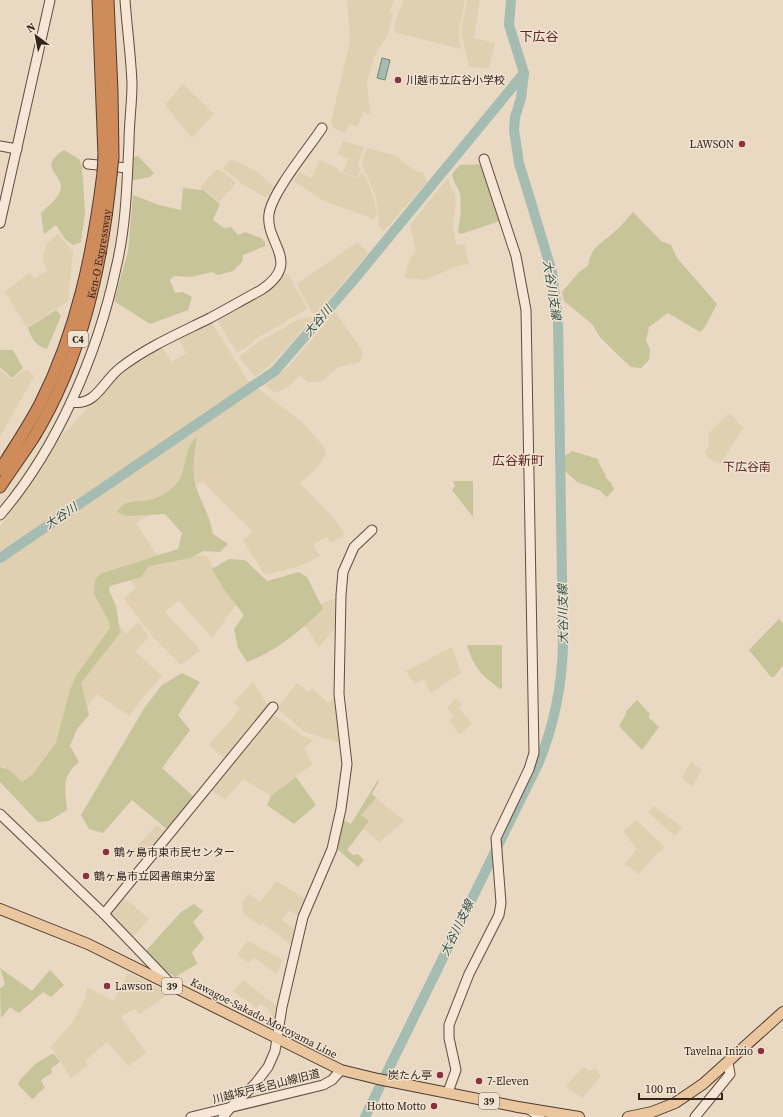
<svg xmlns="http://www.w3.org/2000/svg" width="783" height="1117" viewBox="0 0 783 1117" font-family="'Source Serif 4','Noto Sans JP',serif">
<rect width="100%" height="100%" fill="#e9d8c2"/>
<g fill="#ded0b1">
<polygon points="347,0 394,0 389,12 393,14 388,34 374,57 367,81 370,114 363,112 357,127 350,124 345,133 333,128 331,122 350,41"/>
<polygon points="404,0 465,0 459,31 461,49 394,32 395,21"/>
<polygon points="467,0 480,0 474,38 495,43 489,68 469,67 461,31"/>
<polygon points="183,84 214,114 192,138 165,105"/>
<polygon points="343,141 364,147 358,164 361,171 357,177 343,172 349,159 338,154"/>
<polygon points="367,148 396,156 412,169 418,172 422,171 427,182 384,231 378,224 379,217 375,194 362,165 363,157"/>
<polygon points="231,159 256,171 274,187 266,198 241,183 223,168"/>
<polygon points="320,160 339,169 338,171 358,178 363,172 374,198 377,214 374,219 324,201 294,181 299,172 311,178"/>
<polygon points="216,170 222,171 236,183 219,202 200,187"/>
<polygon points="449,177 450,186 455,193 456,200 453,225 456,245 463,244 465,246 469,264 458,266 424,280 404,277 409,261 416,250 410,225"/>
<polygon points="58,234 73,252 68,301 27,328 5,292 30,272 34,279 47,271 43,259 46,244"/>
<polygon points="358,242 368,253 319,311 313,314 297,285 298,283"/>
<polygon points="281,273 289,275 307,309 254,340 251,344 237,353 217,320 218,317 271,288"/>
<polygon points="335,312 363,352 360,362 339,367 321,382 307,382 300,375 288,387 275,393 266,385 289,366"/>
<polygon points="312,317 312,318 291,343 271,364 255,377 239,357 257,343 299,319"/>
<polygon points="209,322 212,323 248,381 303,423 323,446 326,454 318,467 300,483 331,515 345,534 331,543 327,536 313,545 320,556 300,566 265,575 243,541 253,531 202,481 136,523 156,554 207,556 237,603 212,638 179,600 165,612 200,650 181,665 152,636 124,599 136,587 124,572 96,596 126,634 138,622 149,637 135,651 162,676 144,696 129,716 97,694 64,740 21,789 3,766 0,768 0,526 37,476 59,439 119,374 162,347 172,362 186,353 178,337"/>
<polygon points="0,369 12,380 22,371 28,370 34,376 0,437"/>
<polygon points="729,413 743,428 720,464 708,458 705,453 709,444 708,434"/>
<polygon points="336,598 337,626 319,647 303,623 318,605"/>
<polygon points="452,647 461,673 431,693 423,679 415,684 406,671"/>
<polygon points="253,682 268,706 267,709 226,759 209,745 240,709 233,702"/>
<polygon points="297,683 308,692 312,688 328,703 336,696 342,742 340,743 305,732 277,708"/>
<polygon points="456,698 462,704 459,709 472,723 460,735 449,721 454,716 447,708"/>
<polygon points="273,714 301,735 313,740 304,749 312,764 271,796 243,779 225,800 211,790"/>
<polygon points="691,762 702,770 692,787 682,778"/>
<polygon points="376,798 404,821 379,842 363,829 369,821 361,815"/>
<polygon points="653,806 682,827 675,836 649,813"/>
<polygon points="636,820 665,847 651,859 639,874 625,864 637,849 623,831"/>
<polygon points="157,825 166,832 142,859 133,850"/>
<polygon points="276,881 307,900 301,918 290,910 282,920 296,931 293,946 262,923 260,926 244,914 242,902 248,894 260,902"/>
<polygon points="122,896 149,919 131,939 109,915"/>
<polygon points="248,941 283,960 276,974 254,957 249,963 237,954"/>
<polygon points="128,973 169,993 139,1015 135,1008 121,1017 146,1053 128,1066 107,1042 85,1061 88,1065 71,1078 51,1047 74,1020 85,999 87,987 113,1001"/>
<polygon points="243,980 279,1008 276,1024 270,1018 272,1013 261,1003 256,1008 233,991"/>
<polygon points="583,1067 589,1071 595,1068 601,1076 582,1098 566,1086"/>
</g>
<g fill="#c6c498">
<path d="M64,150l15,9 3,8 3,45 -4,30 -8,3 -8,-6 -9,-14 -12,9 -3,-21c6,-6 18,-15 20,-24 3,-15 -25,-21 3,-39z"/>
<polygon points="138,156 154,173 150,177 134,180 132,179 133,157"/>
<path d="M482,164l18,57 -39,13 -3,-2c2,-12 4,-27 2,-38 -2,-8 -7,-11 -8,-20l8,-9z"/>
<polygon points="183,188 203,190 220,204 213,220 224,228 231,227 238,235 245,232 261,238 265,242 265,246 243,255 242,262 233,271 218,275 212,272 191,277 174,276 170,280 175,293 183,292 192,297 188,310 150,324 114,301 128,252 133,195 159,205 181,210"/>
<polygon points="633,212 661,241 671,245 677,258 717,304 705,327 700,332 668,313 649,327 646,340 650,350 649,360 641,368 631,367 619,356 600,337 592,324 564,301 562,292 579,272 588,266 589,260 594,249 619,228"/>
<path d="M56,310l5,6 -14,33c-12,-4 -15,-9 -19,-21z"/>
<polygon points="0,350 13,350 23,368 12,378 0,367"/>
<path d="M197,437c-3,17 -6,37 0,53 6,16 13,27 16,44l15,10 -8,8 -16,-1 -14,7 -41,8 -8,11 -31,9 -1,4 7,16 4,27 -39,50 8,32 -12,14 -7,17 9,16c-18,14 -14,27 -12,48l-18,11 -11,1 -38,-40v-15l9,3 13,12 11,-8 23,-31 14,-53 6,-14 34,-48 -1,-7 -15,-27 1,-14 5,-6 78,-25 4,-16 -17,-19 -39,2 -9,-4c11,-16 21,-8 36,-13 9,-3 20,-10 25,-17 9,-13 6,-36 19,-45z"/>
<polygon points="572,451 598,459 599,463 606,476 605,477 611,483 614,489 607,497 599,490 577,482 565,471 565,456"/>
<polygon points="453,481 473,481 473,517 452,490 455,486"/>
<path d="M229,559l16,1 22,21 32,-9 8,5 16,32c-25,23 -43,40 -76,53l-9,-14 -4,-19 10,-14 -19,-24 -13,-22z"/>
<polygon points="779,619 783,624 783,665 774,677 771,677 749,650"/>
<path d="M469,645h33v43l-2,1c-19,-14 -25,-20 -33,-43z"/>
<polygon points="182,673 200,682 178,715 190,730 162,768 194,797 168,830 132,800 103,833 89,829 81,815 145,707 162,685"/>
<polygon points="637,700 650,714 648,717 659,727 642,750 619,726 626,714 626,711"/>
<polygon points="296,777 316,805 294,824 267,805 271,796"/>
<polygon points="378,780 379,781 372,794 376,798 361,815 369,821 347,850 353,855 358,854 364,860 358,867 336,848 342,819 351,824"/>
<polygon points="194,904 203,911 193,922 204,938 192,952 197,964 175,977 153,962 145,952 181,912"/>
<polygon points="0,968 32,991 50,970 64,985 51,997 43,992 19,1013 10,1007 1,1018 0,989 5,984"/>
<path d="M52,1054h2l6,8 -9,6 1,5 -11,7 4,8 -8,6 -1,3 -4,2c-5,-6 -10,-9 -14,-15l1,-3 16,-17z"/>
</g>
<polygon fill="#a4bcb1" stroke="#6c897d" points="382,58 390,60 385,80 377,78"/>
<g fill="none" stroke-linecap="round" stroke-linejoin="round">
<g stroke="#a4bcb1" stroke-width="10">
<polyline points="0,558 275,371 352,282 524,73"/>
<path d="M365,1117l174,-355c15,-37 23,-77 24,-117l-5,-326 -6,-47 -33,-109 -5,-33 1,-13 6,-19 3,-25 -15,-48 2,-25"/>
</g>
<defs>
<g id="secondary">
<polyline points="0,146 17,149"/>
<polyline points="88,164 127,168"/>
<polyline points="0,223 50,0"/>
<path d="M71,402c25,5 32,-21 49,-34 27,-21 60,-35 90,-50 17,-9 34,-19 51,-28 42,-28 4,-46 8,-76 3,-22 40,-66 53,-86"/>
<path d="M0,515c57,-66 98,-162 116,-247 10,-41 11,-84 13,-126 0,-19 3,-39 3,-58 -1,-28 -5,-56 -7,-84"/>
<polyline points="0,814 104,914 172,985"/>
<polyline points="104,914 273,707"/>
<polyline points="448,1092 456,1070 449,1038 449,1025 469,974 499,915 501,903 496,838 529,769 534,753 526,310 516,256 484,159"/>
<polyline points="529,1109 540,1117"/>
<polyline points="191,1117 323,1085 332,1080 341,1070"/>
<polyline points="223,1117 231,1107 255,1084 268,1067 275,1051 282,1007 303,917 332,849 341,809 347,764 339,694 341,595 343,572 354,547 372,530"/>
<polyline points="695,1117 730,1074 728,1063"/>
</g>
<g id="primary">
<polyline points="0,909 88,944 341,1070 378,1079 518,1107 579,1117"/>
<polyline points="628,1117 652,1112 675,1103 703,1084 783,1012"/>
</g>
<g id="highway">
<polyline points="98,0 104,156"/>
<polyline points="108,0 112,91 113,157"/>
<path d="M0,470c14,-23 29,-44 41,-68 36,-72 52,-149 62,-229"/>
<path id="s1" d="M0,487c11,-17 23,-33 34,-50 48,-79 68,-171 77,-262"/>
</g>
</defs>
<use href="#secondary" stroke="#634b3f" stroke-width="11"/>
<use href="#primary" stroke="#4f392f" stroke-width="12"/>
<use href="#highway" stroke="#4f392f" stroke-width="13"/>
<use href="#secondary" stroke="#f5e6d5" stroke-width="9"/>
<use href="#primary" stroke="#e9c69d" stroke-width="10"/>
<use href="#highway" stroke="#d08b5b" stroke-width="11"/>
<defs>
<g id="highway-bridge">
<polyline points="103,173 104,156"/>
<polyline points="111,175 113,157"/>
</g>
</defs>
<use href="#highway-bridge" stroke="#4f392f" stroke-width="13" stroke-linecap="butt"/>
<use href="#highway-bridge" stroke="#d08b5b" stroke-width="11"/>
</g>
<g fill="#8a313f" stroke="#f1e3d1" stroke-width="1.5">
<circle cx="398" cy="80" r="4"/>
<circle cx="742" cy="144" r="4"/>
<circle cx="106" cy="852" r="4"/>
<circle cx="86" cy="876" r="4"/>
<circle cx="107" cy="986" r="4"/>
<circle cx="761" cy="1051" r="4"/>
<circle cx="440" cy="1075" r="4"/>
<circle cx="479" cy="1081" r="4"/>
<circle cx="434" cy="1106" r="4"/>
</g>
<g text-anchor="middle" stroke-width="3" stroke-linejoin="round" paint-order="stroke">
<g fill="#f1e3d1" stroke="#6b5e54" stroke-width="1">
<rect x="68" y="331" width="20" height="16" rx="3"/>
<rect x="162" y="978" width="20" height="16" rx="3"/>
<rect x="479" y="1093" width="20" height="16" rx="3"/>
</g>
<g font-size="10" font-weight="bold" fill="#32251e">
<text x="78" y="343">C4</text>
<text x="172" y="990">39</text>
<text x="489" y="1105">39</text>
</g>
<g font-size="11" fill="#32251e" stroke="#f1e3d1" text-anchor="start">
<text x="406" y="84">川越市立広谷小学校</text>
<text x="734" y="148" text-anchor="end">LAWSON</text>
<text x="114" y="856">鶴ヶ島市東市民センター</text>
<text x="94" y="880">鶴ヶ島市立図書館東分室</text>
<text x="115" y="990">Lawson</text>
<text x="753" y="1055" text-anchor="end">Tavelna Inizio</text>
<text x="432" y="1079" text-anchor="end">炭たん亭</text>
<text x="487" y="1085">7-Eleven</text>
<text x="426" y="1110" text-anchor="end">Hotto Motto</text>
</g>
<g font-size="11" fill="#32251e" stroke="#f1e3d1">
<text dy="4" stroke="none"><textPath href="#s1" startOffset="256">Ken-O Expressway</textPath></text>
<text transform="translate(264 1018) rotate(27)" y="4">Kawagoe-Sakado-Moroyama Line</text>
<text transform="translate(266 1086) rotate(-14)" y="4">川越坂戸毛呂山線旧道</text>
</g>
<g font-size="12" font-style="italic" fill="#2f5149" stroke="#f1e3d1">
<text transform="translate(552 290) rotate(81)" y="4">大谷川支線</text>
<text transform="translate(318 321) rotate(-50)" y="4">大谷川</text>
<text transform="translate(61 516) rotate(-34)" y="4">大谷川</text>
<text transform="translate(563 614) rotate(-91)" y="4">大谷川支線</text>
<text transform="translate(457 928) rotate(-64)" y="4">大谷川支線</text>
</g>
<g font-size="12" fill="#5a2522" stroke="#f1e3d1">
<text x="747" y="471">下広谷南</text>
</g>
<g font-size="13" fill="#5a2522" stroke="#f1e3d1">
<text x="539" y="41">下広谷</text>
<text x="518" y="465">広谷新町</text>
</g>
</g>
<g transform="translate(36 36) rotate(328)" stroke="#f1e3d1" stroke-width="3" paint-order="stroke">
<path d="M0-3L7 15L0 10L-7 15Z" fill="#32251e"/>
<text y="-6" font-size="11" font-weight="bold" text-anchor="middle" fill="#32251e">N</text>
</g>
<path d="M639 1093v6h83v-6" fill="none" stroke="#32251e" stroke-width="2"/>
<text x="645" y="1093" font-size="12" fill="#32251e" stroke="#f1e3d1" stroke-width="3" paint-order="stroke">100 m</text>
</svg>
